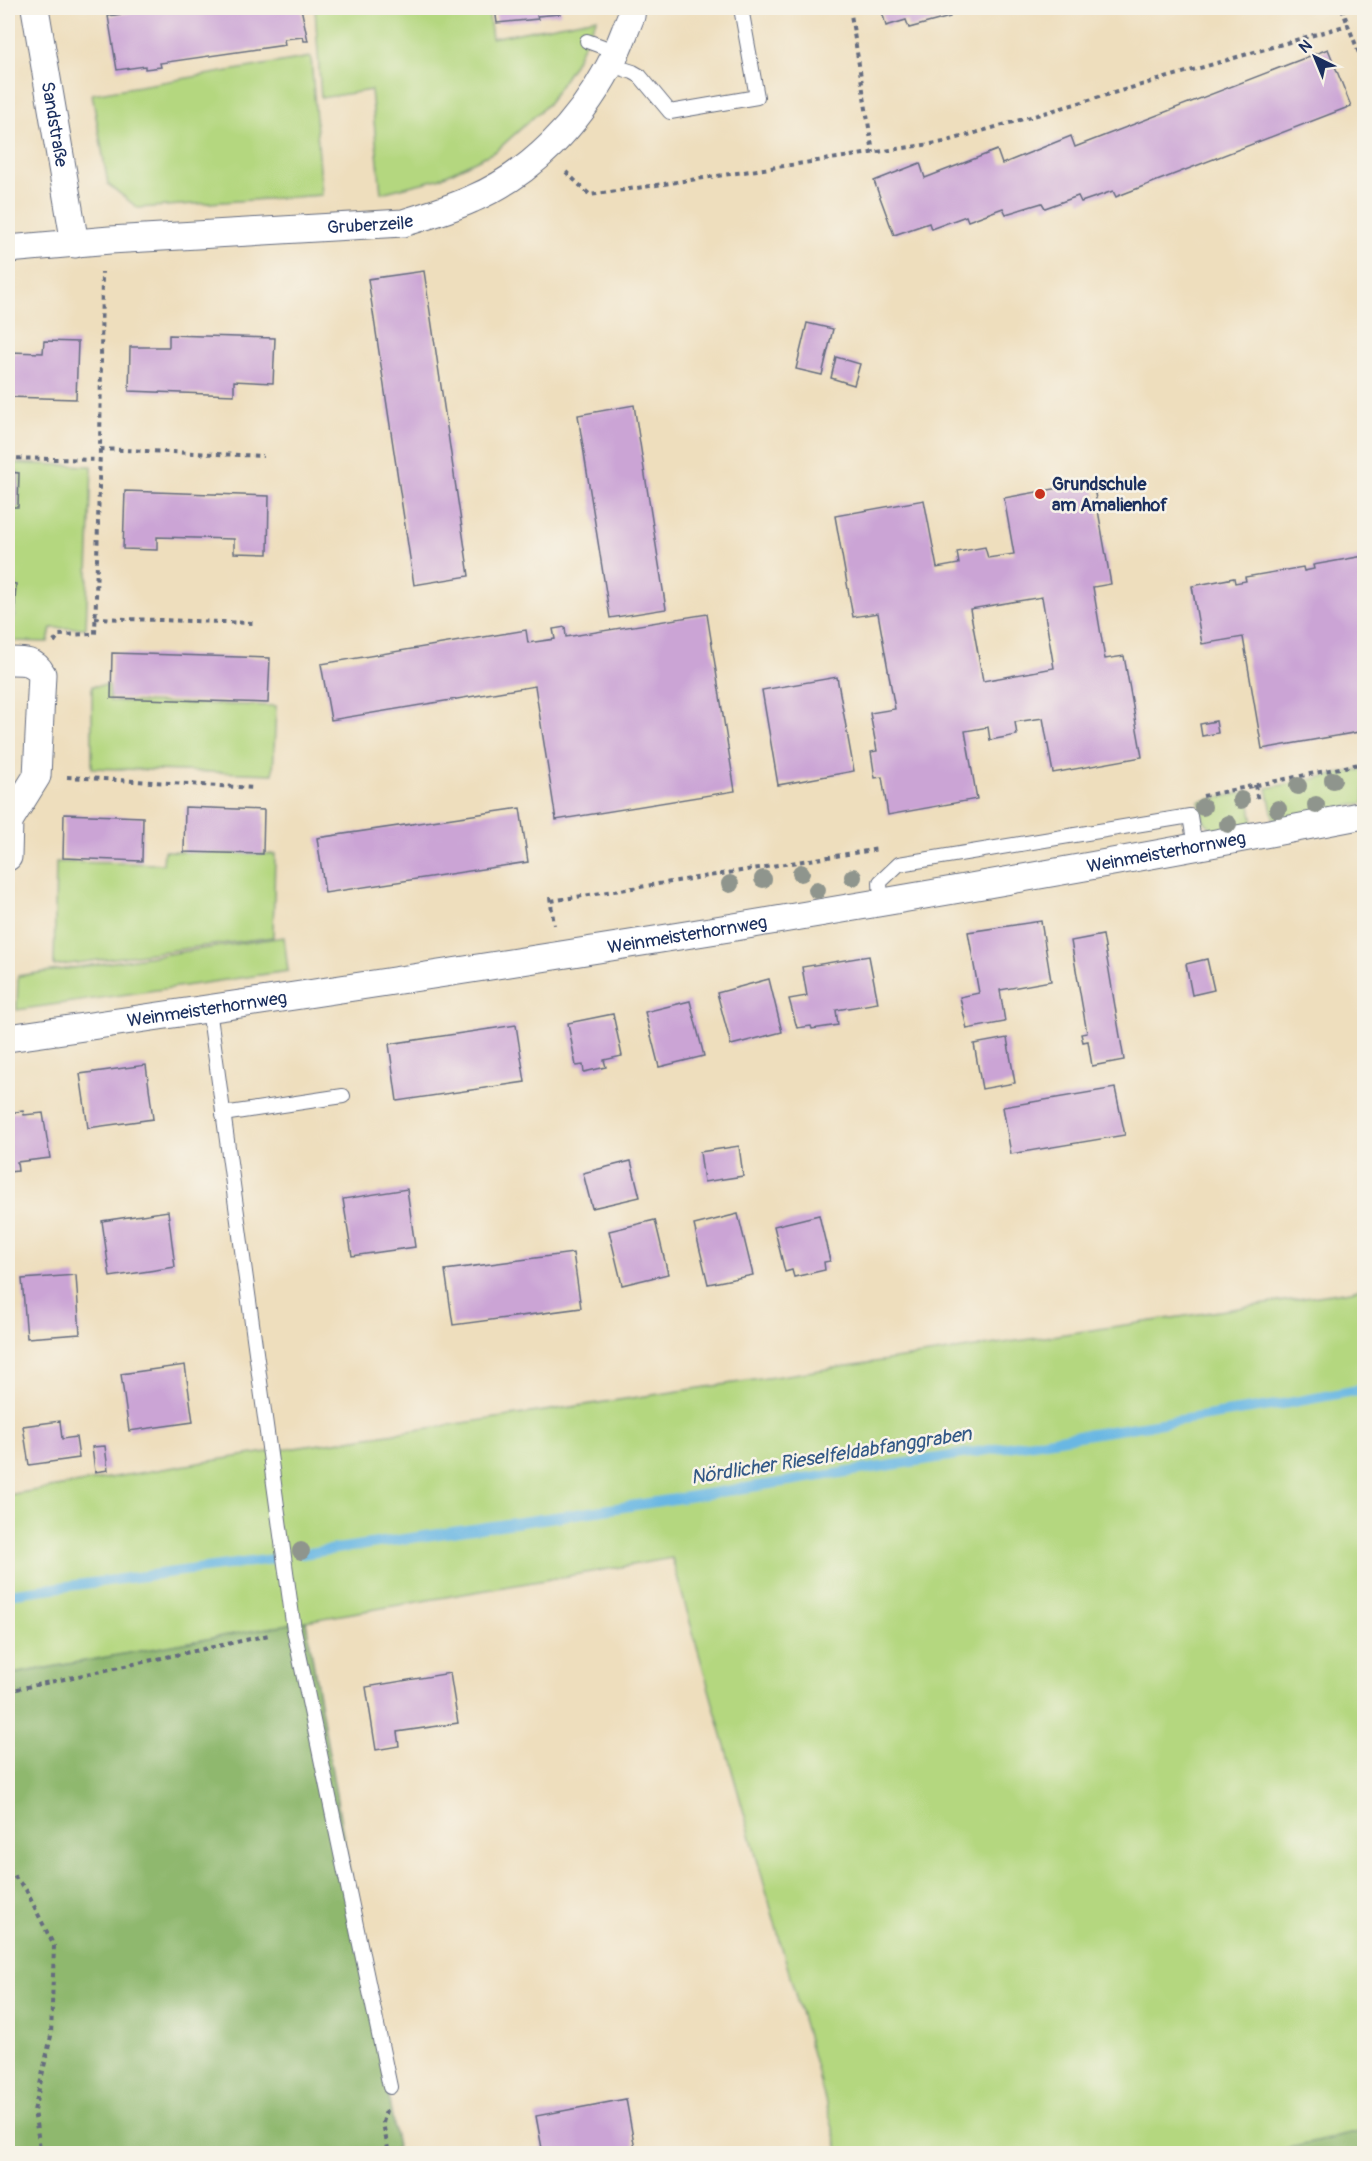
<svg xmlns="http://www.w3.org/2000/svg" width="1372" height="2161" viewBox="0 0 1372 2161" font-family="Pangolin,sans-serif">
<rect width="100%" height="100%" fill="#f7f3e8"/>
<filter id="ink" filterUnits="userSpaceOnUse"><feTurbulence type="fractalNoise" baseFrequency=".0167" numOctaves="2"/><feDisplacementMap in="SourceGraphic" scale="12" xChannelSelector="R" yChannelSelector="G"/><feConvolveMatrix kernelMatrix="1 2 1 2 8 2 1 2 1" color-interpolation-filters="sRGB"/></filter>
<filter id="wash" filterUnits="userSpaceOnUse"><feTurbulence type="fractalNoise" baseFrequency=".008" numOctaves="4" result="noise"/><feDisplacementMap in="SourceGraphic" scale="24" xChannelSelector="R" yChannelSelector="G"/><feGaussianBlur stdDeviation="1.35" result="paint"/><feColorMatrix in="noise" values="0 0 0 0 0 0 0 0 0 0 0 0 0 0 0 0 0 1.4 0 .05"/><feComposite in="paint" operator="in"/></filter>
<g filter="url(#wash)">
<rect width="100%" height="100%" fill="#eedebd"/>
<g fill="#b4d77f" stroke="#68836e" stroke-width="1.5">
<polygon points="315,8 488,8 492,38 597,18 573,66 548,104 496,151 438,179 381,193 371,90 321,98"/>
<polygon points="311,57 322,195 138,208 108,184 92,94"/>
<polygon points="8,463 92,466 86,628 51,628 48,642 8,641 8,617 14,617 16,584 8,583 8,507 18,507 19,473 8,472"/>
<polygon points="109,685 110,701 276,706 273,774 92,768 92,686"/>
<polygon points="1364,769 1364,803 1274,821 1267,788"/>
<polygon points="1248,792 1253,824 1215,831 1204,821 1199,801"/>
<polygon points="164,851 275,854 273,937 54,966 56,862 163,864"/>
<polygon points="284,937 288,971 17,1010 18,976"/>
<polygon points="1364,1287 1364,2131 1267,2154 840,2153 672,1558 306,1621 8,1675 8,1495 247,1455 1206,1313 1351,1291"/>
</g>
<g fill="#8fb86e" stroke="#557466" stroke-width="1.5">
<polygon points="306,1621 398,2153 8,2154 8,1675"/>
<polygon points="1364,2131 1364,2153 1267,2153"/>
</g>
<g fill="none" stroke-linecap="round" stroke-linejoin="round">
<g stroke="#69b7e3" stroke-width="10">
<polyline points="302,1554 617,1508 1283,1404 1364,1389"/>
<polyline points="8,1594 273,1559"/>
</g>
</g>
<g id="blocks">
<g fill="#cba4d5" fill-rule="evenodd">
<polygon points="162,8 301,8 308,41 304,41 303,37 284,39 285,45 160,63 161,67 145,69 145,66 117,70 108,16"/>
<polygon points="495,8 561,8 560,14 537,16 538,19 497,23"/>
<polygon points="881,8 948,8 950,17 909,28 906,20 886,26"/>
<polygon points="1328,49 1351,106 1118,196 1116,197 1113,191 1081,202 1078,196 1045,208 1042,203 1006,214 1003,208 968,221 966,216 931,229 929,223 894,235 874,181 920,163 925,178 997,150 1002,164 1071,136 1075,147"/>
<polygon points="424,271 469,576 414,585 368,279"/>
<polygon points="807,323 833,329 822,375 796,369"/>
<polygon points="169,335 275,338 273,383 234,381 234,395 129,391 130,347 169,347"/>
<polygon points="44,341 78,342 76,399 8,397 8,352 43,353"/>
<polygon points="836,357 860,364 854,385 831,378"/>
<polygon points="634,405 666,609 610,618 578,415"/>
<polygon points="8,472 19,473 18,507 8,507"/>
<path d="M1093,482l18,102 -18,3 12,72 19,-3 18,101 -89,16 -10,-55 -28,4 2,13 -27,5 -2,-13 -23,4 12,68 -89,16 -6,-38 -7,1 -4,-26 6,-1 -7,-38 25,-4 -17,-96 -25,4 -18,-101 89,-16 13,68 22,-4 -2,-12 28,-5 3,11 26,-4 -10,-56zM1042,597l12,71 -71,13 -13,-72z"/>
<polygon points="125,491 269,496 268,554 234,553 234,539 157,537 157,550 123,549"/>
<polygon points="1364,556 1364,731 1262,749 1243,637 1202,644 1192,586 1234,578 1235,583 1246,581 1245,577 1303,567 1304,571 1314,569 1313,565"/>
<polygon points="8,583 16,584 14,618 8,617"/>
<polygon points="707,614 735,791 556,820 535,686 331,720 321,664 526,630 528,643 555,639 553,629 565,627 566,637"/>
<polygon points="112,653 270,658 268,703 111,698"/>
<polygon points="837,677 854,771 778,785 762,690"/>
<polygon points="1216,721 1218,733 1202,736 1200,724"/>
<polygon points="185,807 264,810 263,854 184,852"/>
<polygon points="520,808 528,862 325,893 317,838"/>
<polygon points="64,814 143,817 142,861 63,858"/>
<polygon points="1041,921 1051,981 1000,990 1005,1022 967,1029 960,997 979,993 968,932"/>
<polygon points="1103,935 1124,1060 1092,1066 1088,1041 1083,1042 1081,1034 1087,1033 1071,941"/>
<polygon points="869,956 878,1003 836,1010 838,1025 812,1029 811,1026 797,1028 789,999 807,996 802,967"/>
<polygon points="1207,959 1214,990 1192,995 1186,964"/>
<polygon points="769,979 782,1032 731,1045 717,993"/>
<polygon points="690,1001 704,1056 659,1067 645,1012"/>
<polygon points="613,1014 622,1056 604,1060 606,1067 584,1072 583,1065 576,1066 568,1023"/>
<polygon points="516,1025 525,1082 397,1101 389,1044"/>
<polygon points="1007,1038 1015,1083 982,1089 974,1044"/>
<polygon points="146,1065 153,1119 88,1128 80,1074"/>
<polygon points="1115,1088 1125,1135 1011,1154 1003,1107"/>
<polygon points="23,1111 24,1115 43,1113 50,1158 17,1162 18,1171 8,1172 8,1113"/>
<polygon points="739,1146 743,1176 704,1182 700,1152"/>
<polygon points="631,1161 640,1197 592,1208 583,1173"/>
<polygon points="407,1189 415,1247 352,1256 343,1199"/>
<polygon points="168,1211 175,1267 110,1277 102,1221"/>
<polygon points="738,1214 753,1275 708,1284 694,1225"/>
<polygon points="819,1215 830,1261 824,1262 825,1270 794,1277 792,1270 785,1272 774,1226"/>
<polygon points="655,1220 668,1274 622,1285 609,1231"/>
<polygon points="573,1253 581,1308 453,1325 445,1270"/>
<polygon points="76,1275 80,1334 27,1338 22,1279"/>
<polygon points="185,1365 193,1422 129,1431 121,1374"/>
<polygon points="60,1421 62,1439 76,1437 79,1458 29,1465 23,1426"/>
<polygon points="105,1446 108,1470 95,1472 92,1447"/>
<polygon points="450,1673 458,1723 397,1732 399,1746 376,1750 366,1687"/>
<polygon points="626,2099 636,2154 543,2154 536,2116"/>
</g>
</g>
</g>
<g filter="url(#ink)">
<use href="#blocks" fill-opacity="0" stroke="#656c7f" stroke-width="1.5"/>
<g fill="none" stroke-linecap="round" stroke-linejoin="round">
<defs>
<g id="lane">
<polyline points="587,41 617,52"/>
<polyline points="611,65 633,72 640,76 670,112 757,97 741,8"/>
<polyline points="881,901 880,882 899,864 1190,816 1195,847"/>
<polyline points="209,1009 294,1630 390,2087"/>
<polyline points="223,1114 343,1096"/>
</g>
<g id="street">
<path id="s1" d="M35,8l40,236"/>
<path id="s2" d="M8,249l102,-9 293,-17c23,-7 47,-14 69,-24 59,-25 107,-76 137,-132 9,-16 15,-34 22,-51l1,-8"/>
<path d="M8,661c14,0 27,-1 34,13l-5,102 -28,45 -1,36"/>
<path id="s3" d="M8,1038c453,-65 906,-136 1356,-223"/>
</g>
</defs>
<use href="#lane" stroke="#656c7f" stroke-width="16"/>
<use href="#street" stroke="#656c7f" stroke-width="29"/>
<g stroke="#656c7f" stroke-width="4" stroke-dasharray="4.5 4.5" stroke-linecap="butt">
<polyline points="850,8 873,153"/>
<polyline points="1342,8 1348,25"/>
<polyline points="566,172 590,195 944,142 1348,25 1359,53 1364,60"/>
<polyline points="100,449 263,456"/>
<polyline points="8,458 100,460"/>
<polyline points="95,618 254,623"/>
<polyline points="54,642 59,635 95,634 100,449 102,272"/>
<polyline points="67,777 255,788"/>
<polyline points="1255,785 1258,802"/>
<polyline points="1203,796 1364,763"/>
<polyline points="550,897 554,925"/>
<polyline points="551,901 879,849"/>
<polyline points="8,1691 269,1635"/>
<polyline points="8,1869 26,1890 54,1946 51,2036 34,2111 41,2154"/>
<polyline points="386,2110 383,2123 389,2154"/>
</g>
<use href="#lane" stroke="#fff" stroke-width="14"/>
<use href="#street" stroke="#fff" stroke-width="27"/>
</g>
<g fill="#8f958d">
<circle cx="1333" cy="780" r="9"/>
<circle cx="1298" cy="786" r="9"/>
<circle cx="1241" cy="800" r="9"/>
<circle cx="1316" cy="805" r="9"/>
<circle cx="1203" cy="807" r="9"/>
<circle cx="1278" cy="809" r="9"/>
<circle cx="1228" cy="824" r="9"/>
<circle cx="801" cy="873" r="9"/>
<circle cx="853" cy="877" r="9"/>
<circle cx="763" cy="879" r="9"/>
<circle cx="730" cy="884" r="9"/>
<circle cx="817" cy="890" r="9"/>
<circle cx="301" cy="1551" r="9"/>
</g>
</g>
<circle fill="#c8321e" stroke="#f7f3e8" stroke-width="2" cx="1040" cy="494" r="6"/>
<g text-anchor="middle" stroke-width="5" stroke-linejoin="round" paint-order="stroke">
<g font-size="18" fill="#1b2f5e" stroke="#f7f3e8">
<text dy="6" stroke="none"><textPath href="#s1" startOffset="118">Sandstraße</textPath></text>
<text dy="6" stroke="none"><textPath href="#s2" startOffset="363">Gruberzeile</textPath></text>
<text dy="6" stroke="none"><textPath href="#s3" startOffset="1173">Weinmeisterhornweg</textPath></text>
<text dy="6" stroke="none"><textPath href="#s3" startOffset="687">Weinmeisterhornweg</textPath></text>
<text dy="6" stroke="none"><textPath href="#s3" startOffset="201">Weinmeisterhornweg</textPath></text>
</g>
<g font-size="18" font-weight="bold" fill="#1b2f5e" stroke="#f7f3e8" text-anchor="start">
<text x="1052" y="490">Grundschule<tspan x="1052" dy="21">am Amalienhof</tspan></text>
</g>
<g font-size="20" font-style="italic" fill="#325886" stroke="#f7f3e8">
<text transform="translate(831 1455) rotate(-9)" y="7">Nördlicher Rieselfeldabfanggraben</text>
</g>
</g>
<rect width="1372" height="2161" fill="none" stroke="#f7f3e8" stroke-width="30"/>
<g transform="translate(1315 57) rotate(317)" stroke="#f7f3e8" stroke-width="4.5" paint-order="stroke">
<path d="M0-4.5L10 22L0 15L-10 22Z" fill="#1b2f5e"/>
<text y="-9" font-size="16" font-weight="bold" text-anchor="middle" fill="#1b2f5e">N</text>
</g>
</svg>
